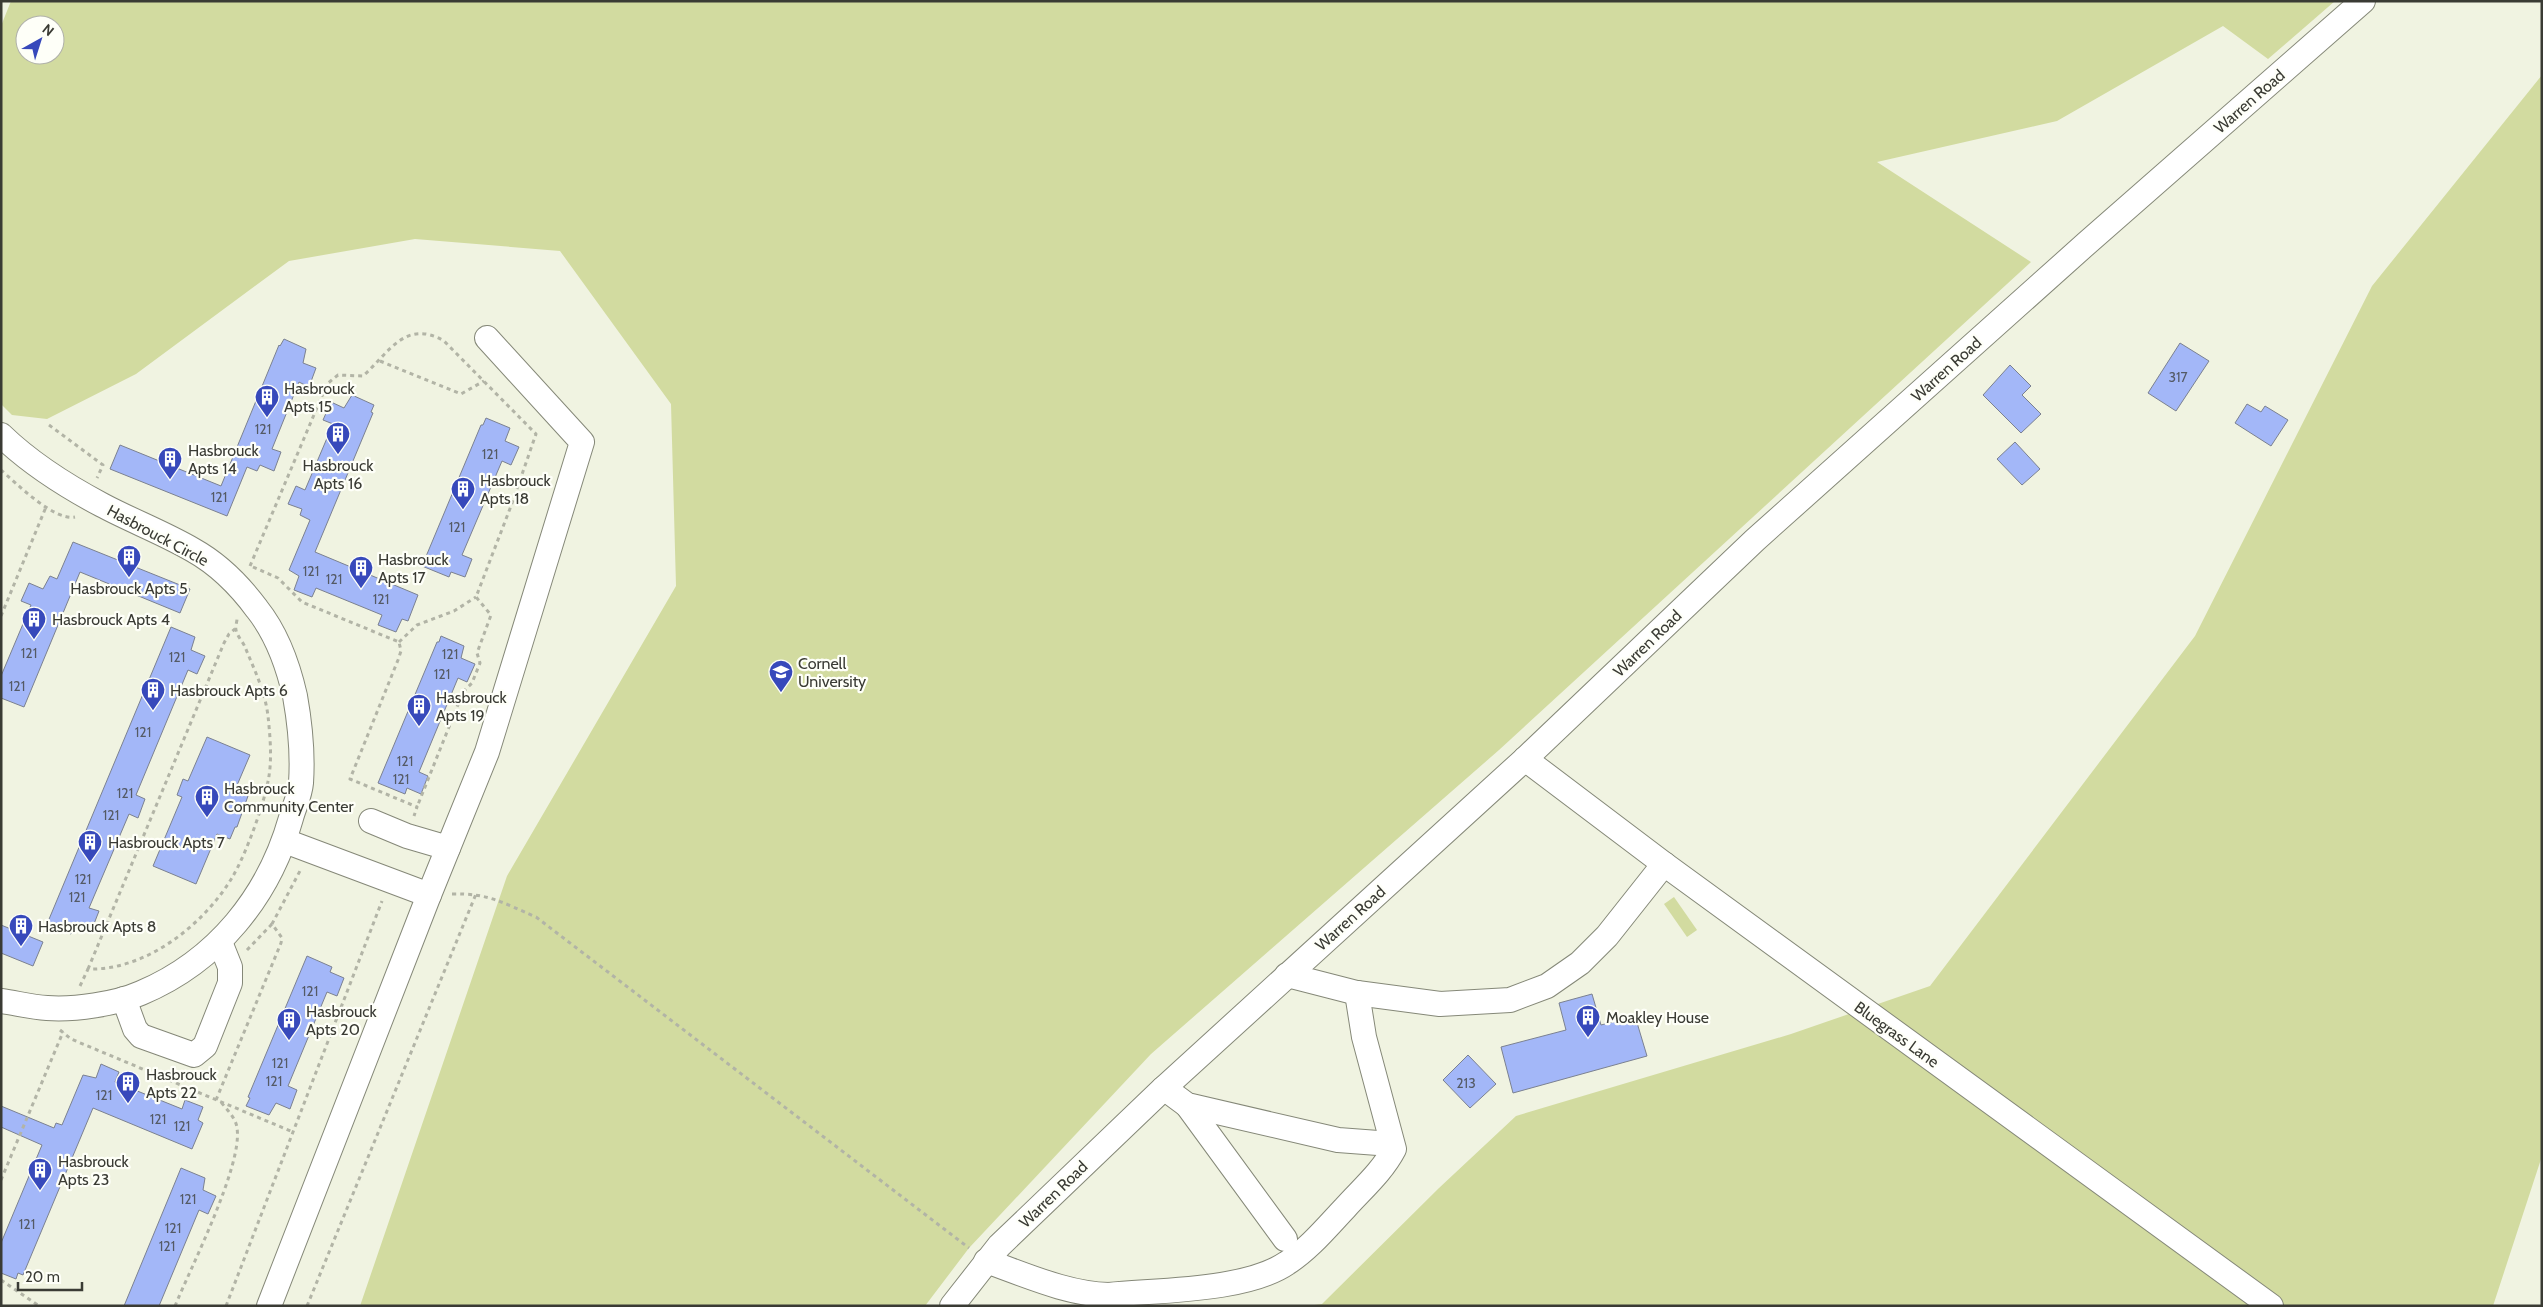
<svg xmlns="http://www.w3.org/2000/svg" width="2543" height="1307" viewBox="0 0 2543 1307" font-family="Cabin,sans-serif">
<rect width="100%" height="100%" fill="#f0f3e1"/>
<g fill="#d2dba0" fill-rule="evenodd">
<path d="M11,1h2324l-67,58 -45,-33 -166,95 -180,41 154,100 -532,488 -348,304 -182,194 -44,58h-565l147,-430 169,-290 -5,-182 -111,-153 -145,-12 -126,22 -153,113 -89,45 -35,-4 -11,-11v-378zM25,25h30v30h-30z"/>
<polygon points="2542,75 2542,1156 2493,1306 1307,1306 1322,1304 1439,1188 1516,1116 1791,1034 1930,986 2195,636 2372,286"/>
<polygon points="1674,897 1697,930 1687,937 1664,904"/>
</g>
<g fill="#a3b7f8" stroke="#7b8190">
<polygon points="284,339 306,349 303,363 316,368 309,387 299,382 272,449 281,452 274,471 260,465 257,471 247,467 227,516 110,469 120,445 221,486 279,345 280,346"/>
<polygon points="2180,343 2209,361 2176,411 2148,393"/>
<polygon points="2010,365 2031,386 2022,395 2041,414 2021,433 1983,395"/>
<polygon points="352,395 374,405 371,412 373,413 315,552 418,595 408,621 402,619 396,632 378,625 382,615 316,588 312,597 294,590 299,576 289,570 310,520 300,515 302,509 288,504 296,486 305,490 333,424 323,420 331,402 344,408"/>
<polygon points="2247,404 2261,412 2265,406 2288,420 2271,446 2235,423"/>
<polygon points="486,418 510,428 505,441 519,447 511,465 502,461 462,555 472,559 465,577 451,572 449,577 422,566 481,425 483,425"/>
<polygon points="2015,442 2040,469 2022,485 1997,459"/>
<polygon points="73,542 190,589 180,613 80,572 24,707 1,698 1,676 31,605 21,601 29,583 43,589 50,576 57,579"/>
<polygon points="171,627 195,637 191,650 205,656 197,674 188,670 136,795 145,799 138,818 129,814 89,908 99,911 92,929 78,923 71,934 47,924"/>
<polygon points="441,636 464,646 461,658 475,664 467,682 458,678 419,772 428,776 421,794 407,788 405,794 378,783 437,642 439,642"/>
<polygon points="207,737 250,755 235,790 248,796 237,827 235,827 230,839 217,834 196,884 153,866 182,797 177,795 183,779 188,781"/>
<polygon points="1,925 43,942 33,966 1,953"/>
<polygon points="307,956 332,967 330,972 344,978 337,996 327,992 288,1086 297,1090 290,1109 276,1103 269,1115 246,1106 250,1098 248,1097"/>
<polygon points="1592,994 1601,1025 1635,1016 1647,1056 1513,1093 1501,1047 1566,1030 1559,1003"/>
<polygon points="1468,1055 1496,1084 1470,1108 1443,1080"/>
<polygon points="101,1064 119,1072 115,1082 182,1109 185,1100 203,1107 198,1120 203,1123 192,1149 93,1108 23,1275 18,1273 16,1279 1,1273 1,1243 42,1145 1,1127 1,1106 54,1128 56,1123 62,1125 83,1075 96,1078"/>
<polygon points="181,1168 205,1178 203,1190 216,1196 208,1214 199,1210 159,1306 124,1306"/>
</g>
<g fill="none" stroke-linecap="round" stroke-linejoin="round">
<defs>
<g id="minor">
<path d="M1,435c30,29 65,51 101,70 30,16 62,28 91,45 25,14 47,36 64,59 20,25 31,56 38,87 5,28 8,58 6,87 -1,12 -7,24 -10,35 -22,78 -74,143 -150,175 -25,11 -67,17 -94,15 -16,-1 -31,-5 -46,-7"/>
<polyline points="1525,759 1664,864 2271,1306"/>
<polyline points="371,821 407,836 448,848"/>
<polyline points="429,895 487,752 582,442 487,338"/>
<polyline points="1287,975 1357,993 1440,1004 1510,1000 1547,986 1580,963 1607,936 1664,864"/>
<polyline points="124,999 135,1029 141,1036 194,1055 205,1046 230,983 230,967 220,942"/>
<polyline points="1164,1088 1187,1105 1338,1140 1378,1143"/>
<polyline points="1187,1105 1285,1239"/>
<path d="M986,1261c40,14 81,33 123,34 50,-5 137,-4 178,-32 22,-14 40,-36 58,-55 17,-19 37,-36 49,-59l-30,-112 -7,-44"/>
<polyline points="269,1306 429,895 285,841"/>
<polyline points="952,1306 999,1246 1164,1088 1525,759 1755,540 2087,243 2363,1"/>
</g>
</defs>
<use href="#minor" stroke="#858878" stroke-width="26"/>
<g stroke="#b2b4a6" stroke-width="3" stroke-dasharray="4 4" stroke-linecap="butt">
<polyline points="380,361 461,394 484,381"/>
<polyline points="49,425 103,465 97,478"/>
<path d="M1,470c16,14 53,51 74,47"/>
<path d="M250,566l77,-182 11,-9 25,1c25,-22 42,-58 81,-35l92,93 -25,72 -35,91 15,18 -14,38 3,10 -8,20 -9,9 -46,115"/>
<polyline points="253,567 278,578 302,602 399,642 401,651 398,660 350,779 417,807 414,816"/>
<polyline points="1,616 46,507"/>
<polyline points="399,642 417,625 454,611 476,597"/>
<path d="M452,894c37,-1 51,9 84,23l433,331"/>
<polyline points="247,950 272,924"/>
<polyline points="88,969 224,643 229,634 235,629"/>
<path d="M80,986l8,-17c58,2 117,-45 145,-93 13,-22 32,-74 36,-100 3,-19 1,-41 -1,-60 -3,-25 -14,-47 -23,-69 -2,-5 -8,-11 -9,-17 -1,-3 1,-8 1,-11"/>
<polyline points="60,1030 71,1039 293,1132"/>
<polyline points="216,1100 281,943 282,938 272,924 301,869"/>
<polyline points="1,1180 63,1032"/>
<polyline points="1,1280 39,1306"/>
<path d="M175,1306c16,-39 68,-141 62,-178 -1,-10 -10,-18 -16,-26"/>
<polyline points="226,1306 382,901"/>
<polyline points="307,1306 476,894"/>
</g>
<use href="#minor" stroke="#fff" stroke-width="24"/>
</g>
<defs>
<symbol id="building-pin" viewBox="-11 -11 22 30"><path d="M0 17L-7.5 6A9.5 9.5 0 1 1 7.5 6Z" fill="#3749bb" stroke="#fefff8"/><path d="M-4-6H4V6H1V3H-1V6H-4ZM-2.5-4.3h1.7v1.8h-1.7ZM.8-4.3h1.7v1.8H.8ZM-2.5-1h1.7V.8h-1.7ZM.8-1h1.7V.8H.8Z" fill="#fff"/></symbol>
<symbol id="university-pin" viewBox="-11 -11 22 30"><path d="M0 17L-7.5 6A9.5 9.5 0 1 1 7.5 6Z" fill="#3749bb" stroke="#fefff8"/><path d="M0-5L7-2L0 1L-7-2ZM-4 1L0 2.5L4 1V4Q0 6-4 4Z" fill="#fff"/></symbol>
</defs>
<g fill-rule="evenodd">
<use href="#building-pin" x="253" y="383" width="28" height="38"/>
<use href="#building-pin" x="324" y="420" width="28" height="38"/>
<use href="#building-pin" x="156" y="445" width="28" height="38"/>
<use href="#building-pin" x="449" y="475" width="28" height="38"/>
<use href="#building-pin" x="115" y="543" width="28" height="38"/>
<use href="#building-pin" x="347" y="554" width="28" height="38"/>
<use href="#building-pin" x="20" y="605" width="28" height="38"/>
<use href="#university-pin" x="767" y="658" width="28" height="38"/>
<use href="#building-pin" x="139" y="676" width="28" height="38"/>
<use href="#building-pin" x="405" y="692" width="28" height="38"/>
<use href="#building-pin" x="193" y="783" width="28" height="38"/>
<use href="#building-pin" x="76" y="828" width="28" height="38"/>
<use href="#building-pin" x="7" y="912" width="28" height="38"/>
<use href="#building-pin" x="1574" y="1003" width="28" height="38"/>
<use href="#building-pin" x="275" y="1006" width="28" height="38"/>
<use href="#building-pin" x="114" y="1069" width="28" height="38"/>
<use href="#building-pin" x="26" y="1156" width="28" height="38"/>
</g>
<g text-anchor="middle" stroke-width="4.5" stroke-linejoin="round" paint-order="stroke">
<g font-size="14" fill="#545a65">
<text x="2178" y="382">317</text>
<text x="263" y="434">121</text>
<text x="490" y="459">121</text>
<text x="219" y="502">121</text>
<text x="457" y="532">121</text>
<text x="311" y="576">121</text>
<text x="334" y="584">121</text>
<text x="381" y="604">121</text>
<text x="29" y="658">121</text>
<text x="450" y="659">121</text>
<text x="177" y="662">121</text>
<text x="442" y="679">121</text>
<text x="17" y="691">121</text>
<text x="143" y="737">121</text>
<text x="405" y="766">121</text>
<text x="401" y="784">121</text>
<text x="125" y="798">121</text>
<text x="111" y="820">121</text>
<text x="83" y="884">121</text>
<text x="77" y="902">121</text>
<text x="310" y="996">121</text>
<text x="280" y="1068">121</text>
<text x="274" y="1086">121</text>
<text x="1466" y="1088">213</text>
<text x="104" y="1100">121</text>
<text x="158" y="1124">121</text>
<text x="182" y="1131">121</text>
<text x="188" y="1204">121</text>
<text x="27" y="1229">121</text>
<text x="173" y="1233">121</text>
<text x="167" y="1251">121</text>
</g>
<g font-size="16" fill="#3a3b34" stroke="#fefff8">
<text transform="translate(2249 101) rotate(-41)" y="6">Warren Road</text>
<text transform="translate(1946 369) rotate(-42)" y="6">Warren Road</text>
<text transform="translate(158 535) rotate(28)" y="6">Hasbrouck Circle</text>
<text transform="translate(1647 643) rotate(-44)" y="6">Warren Road</text>
<text transform="translate(1350 918) rotate(-42)" y="6">Warren Road</text>
<text transform="translate(1897 1034) rotate(36)" y="6">Bluegrass Lane</text>
<text transform="translate(1053 1194) rotate(-44)" y="6">Warren Road</text>
</g>
<g font-size="16" fill="#3a3b34" stroke="#fefff8" text-anchor="start">
<text x="284" y="394">Hasbrouck<tspan x="284" dy="18">Apts 15</tspan></text>
<text x="188" y="456">Hasbrouck<tspan x="188" dy="18">Apts 14</tspan></text>
<text x="338" y="471" text-anchor="middle">Hasbrouck<tspan x="338" dy="18">Apts 16</tspan></text>
<text x="480" y="486">Hasbrouck<tspan x="480" dy="18">Apts 18</tspan></text>
<text x="378" y="565">Hasbrouck<tspan x="378" dy="18">Apts 17</tspan></text>
<text x="129" y="594" text-anchor="middle">Hasbrouck Apts 5</text>
<text x="52" y="625">Hasbrouck Apts 4</text>
<text x="798" y="669">Cornell<tspan x="798" dy="18">University</tspan></text>
<text x="170" y="696">Hasbrouck Apts 6</text>
<text x="436" y="703">Hasbrouck<tspan x="436" dy="18">Apts 19</tspan></text>
<text x="224" y="794">Hasbrouck<tspan x="224" dy="18">Community Center</tspan></text>
<text x="108" y="848">Hasbrouck Apts 7</text>
<text x="38" y="932">Hasbrouck Apts 8</text>
<text x="306" y="1017">Hasbrouck<tspan x="306" dy="18">Apts 20</tspan></text>
<text x="1606" y="1023">Moakley House</text>
<text x="146" y="1080">Hasbrouck<tspan x="146" dy="18">Apts 22</tspan></text>
<text x="58" y="1167">Hasbrouck<tspan x="58" dy="18">Apts 23</tspan></text>
</g>
</g>
<rect width="2543" height="1307" fill="none" stroke="#3a3b34" stroke-width="5"/>
<g transform="translate(40 40) rotate(39)"><circle r="24" fill="#fefff8" stroke="#b0b1aa"/>
<path d="M0-4L9 19L0 12L-9 19Z" fill="#3749bb"/>
<text y="-8" font-size="14" font-weight="bold" text-anchor="middle" fill="#3a3b34">N</text>
</g>
<path d="M18 1282v8h64v-8" fill="none" stroke="#3a3b34" stroke-width="2.5"/>
<text x="25" y="1282" font-size="15" fill="#3a3b34" stroke="#fefff8" stroke-width="4" paint-order="stroke">20 m</text>
</svg>
